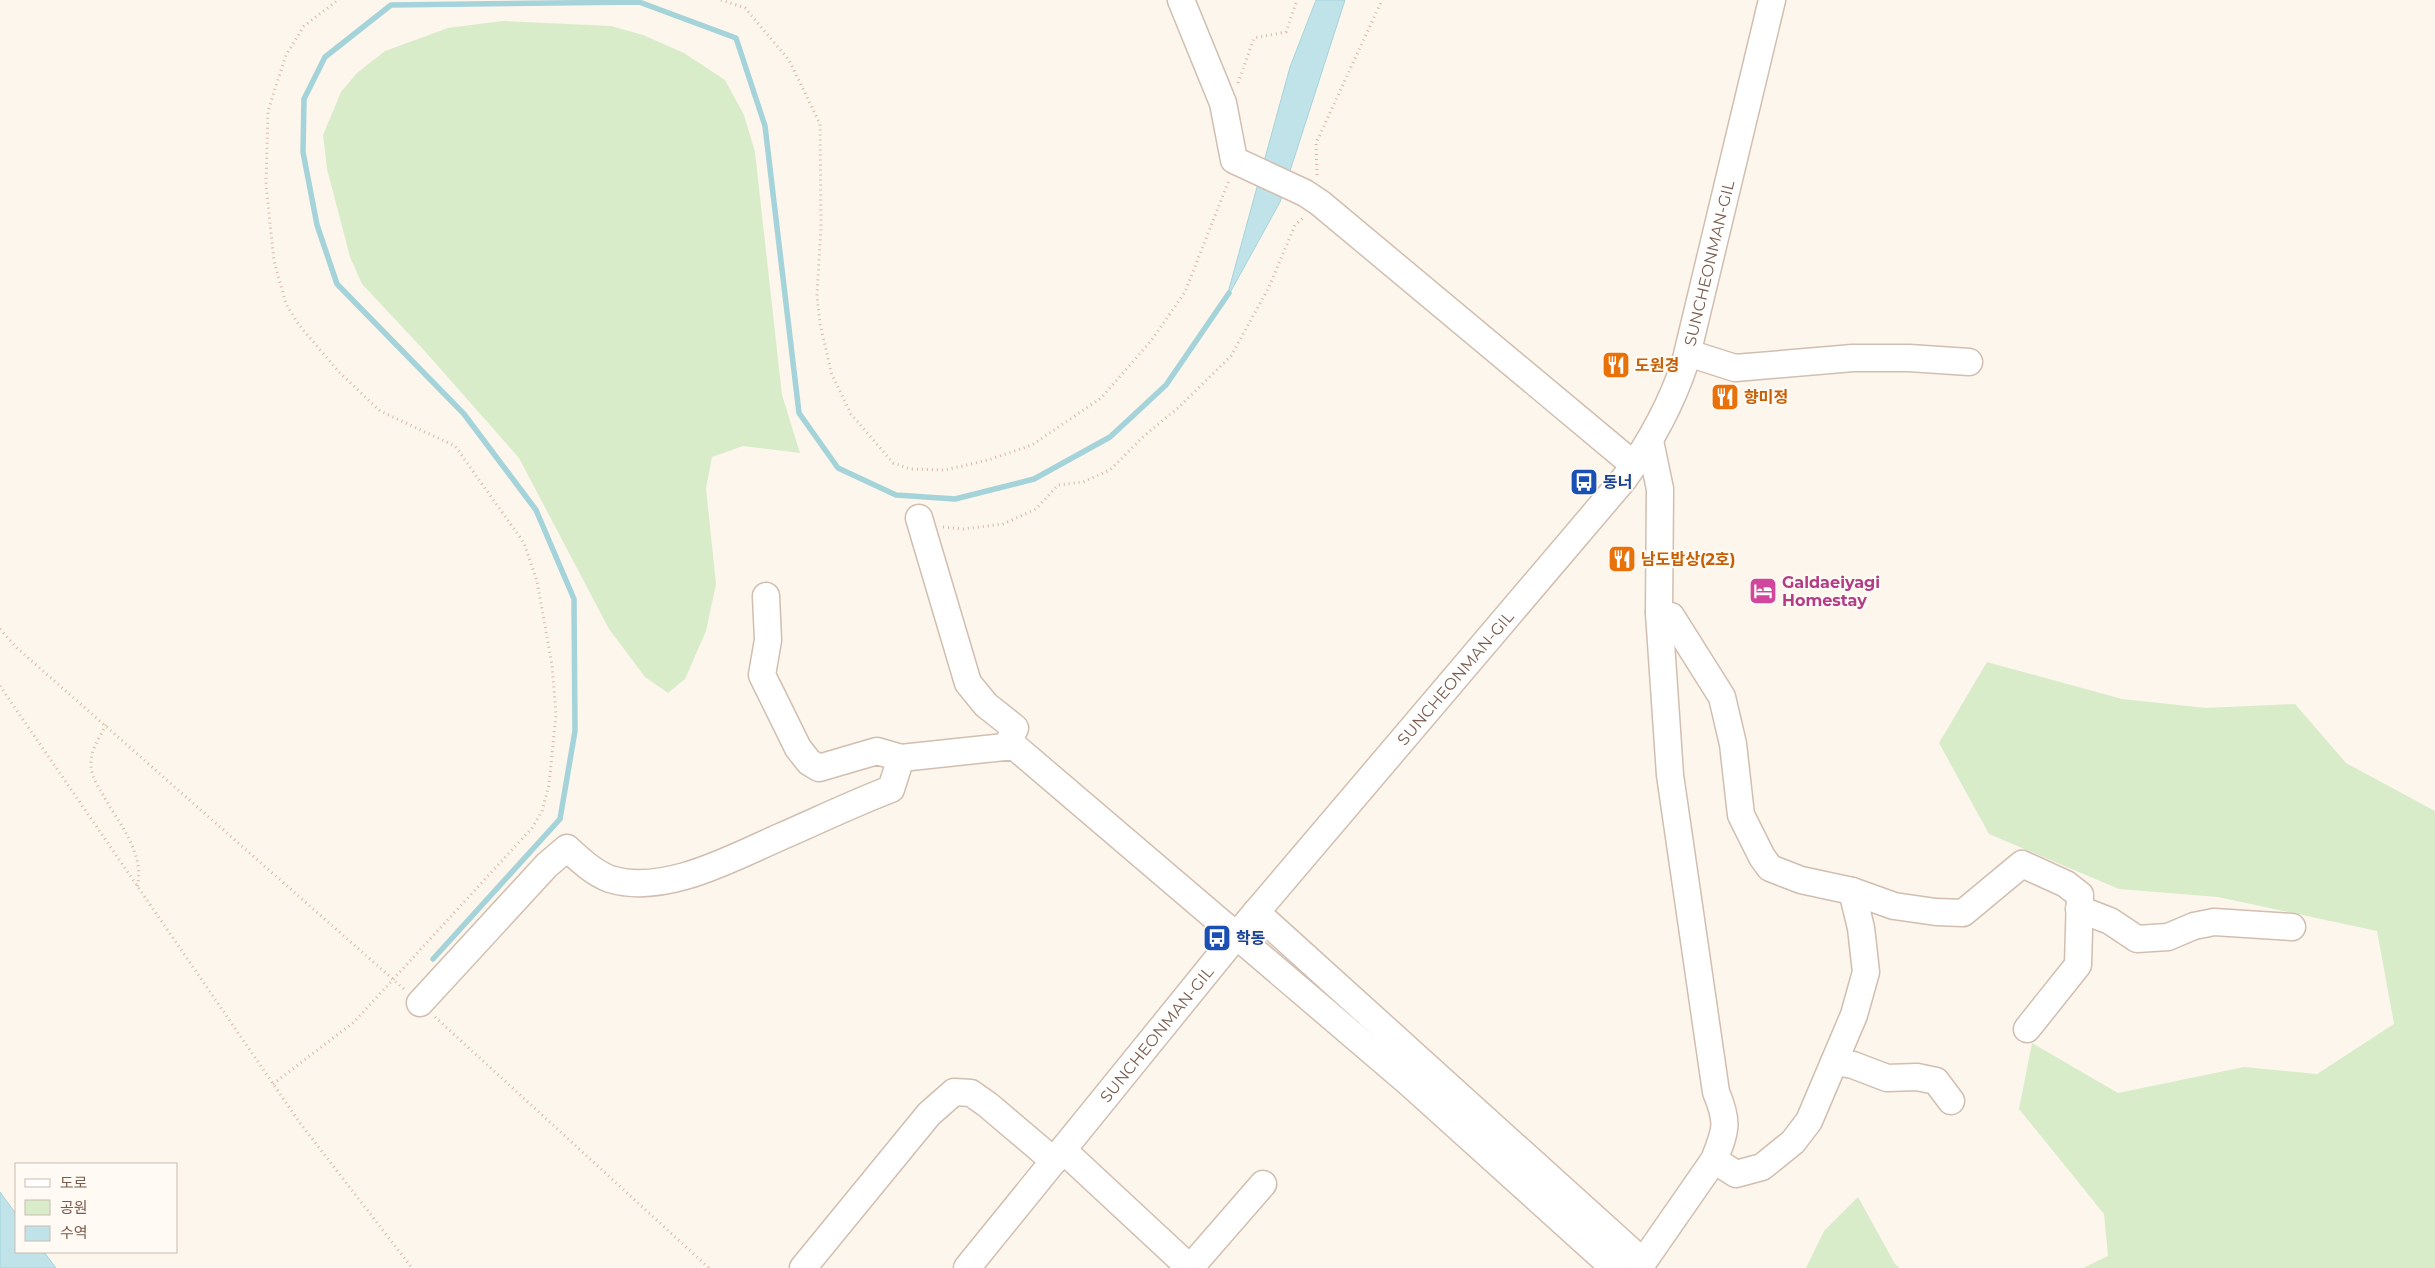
<svg xmlns="http://www.w3.org/2000/svg" width="2435" height="1268" viewBox="0 0 2435 1268" font-family="Montserrat,'Noto Sans KR',sans-serif">
<rect width="100%" height="100%" fill="#fdf6ec"/>
<g fill="#d8ecc9">
<polygon points="503,21 611,26 643,35 684,53 725,80 744,115 755,152 782,395 800,453 743,446 712,457 706,488 716,584 706,631 685,679 668,693 645,677 609,629 519,458 422,348 362,284 350,257 327,169 323,135 341,92 357,73 385,51 448,28"/>
<polygon points="1987,662 2122,699 2206,708 2295,704 2346,763 2435,811 2435,1268 2083,1268 2108,1256 2104,1214 2019,1109 2032,1043 2118,1093 2244,1067 2317,1074 2394,1024 2377,931 2218,897 2119,889 1989,834 1939,743"/>
<polygon points="1858,1197 1895,1264 1900,1268 1806,1268 1824,1231"/>
</g>
<g fill="#bfe3e8" stroke="#a5d3da">
<polygon points="1316,0 1345,0 1280,202 1226,300 1290,67"/>
<polygon points="0,1192 16,1214 16,1252 44,1252 56,1268 0,1268"/>
</g>
<g fill="none" stroke-linecap="round" stroke-linejoin="round">
<polyline stroke="#a5d3da" stroke-width="5.5" points="433,959 560,819 575,731 574,599 536,510 464,414 337,284 317,225 303,152 304,99 325,57 391,5 639,2 736,38 765,126 799,413 838,468 896,495 955,499 1034,479 1110,437 1166,385 1229,293"/>
<defs>
<g id="minor">
<polyline points="1181,0 1223,103 1234,160 1305,193 1320,203 1634,465"/>
<polyline points="1688,353 1735,368 1853,358 1909,358 1969,362"/>
<polyline points="919,518 968,683 986,705 1015,728 1007,746"/>
<polyline points="766,596 768,640 762,675 798,748 809,762 819,768 877,751 901,758"/>
<path d="M1659,613l11,162 46,317c13,31 10,38 -2,68"/>
<polyline points="1852,891 1894,906 1936,912 1963,913 2022,864 2066,884 2080,895 2078,965 2027,1029"/>
<polyline points="2079,909 2110,921 2137,939 2168,937 2194,926 2214,922 2292,927"/>
<polyline points="1256,912 1643,1262"/>
<path d="M420,1003l127,-138 20,-17c13,12 27,25 43,31 54,17 122,-21 170,-42 37,-16 74,-34 111,-48l10,-31 113,-12 394,336 206,186"/>
<polyline points="1834,1062 1853,1065 1887,1078 1917,1077 1936,1081 1951,1101"/>
<polyline points="1063,1150 1190,1268 1263,1184"/>
<polyline points="803,1268 929,1114 954,1092 971,1093 988,1105 1054,1161"/>
<path id="s1" d="M967,1268l269,-332 388,-457c26,-36 47,-74 61,-116l87,-363"/>
<polyline points="1639,1268 1714,1160 1736,1174 1762,1167 1793,1142 1809,1121 1854,1015 1866,972 1861,928 1852,891 1801,880 1770,868 1762,857 1741,815 1733,744 1722,697 1671,616 1659,613 1660,489 1650,441"/>
</g>
</defs>
<use href="#minor" stroke="#d1beb0" stroke-width="29"/>
<g stroke="#d9b8a5" stroke-width="3" stroke-dasharray="1 4" stroke-linecap="butt">
<polyline points="721,0 745,8 789,60 820,124 821,226 817,296 820,324 832,375 851,414 893,463 910,469 945,470 988,460 1032,445 1101,398 1151,341 1185,292 1229,180"/>
<polyline points="1238,83 1254,38 1286,32 1297,0"/>
<polyline points="1317,175 1316,143 1382,0"/>
<polyline points="943,527 963,529 1003,524 1036,509 1058,485 1083,482 1110,470 1144,436 1179,407 1231,356 1269,287 1295,225 1303,218"/>
<polyline points="0,629 17,648 404,989"/>
<polyline points="0,686 300,1123 412,1268"/>
<path d="M106,725c-6,12 -16,25 -15,40 0,10 6,20 11,28 16,30 44,60 35,95"/>
<polyline points="435,1017 709,1268"/>
<polyline points="273,1084 354,1022 532,828 542,811 549,785 556,714 552,665 537,581 524,543 455,446 380,411 339,372 299,325 286,304 274,261 266,185 268,111 286,55 304,26 338,0"/>
</g>
<use href="#minor" stroke="#fff" stroke-width="26"/>
</g>
<defs>
<symbol id="restaurant-square" viewBox="-11 -11 22 22"><rect x="-9" y="-9" width="18" height="18" rx="4" fill="#e8710a" stroke="#fffaf3"/><path d="M-5-6h1v4h1v-4h1v4h1v-4h1v5L-1.5 .5V6h-2V.5L-5-1ZM5-6V6H3V1.5H1.5Q1.5-4 5-6Z" fill="#fff"/></symbol>
<symbol id="bus-square" viewBox="-11 -11 22 22"><rect x="-9" y="-9" width="18" height="18" rx="4" fill="#1a4fb4" stroke="#fffaf3"/><path d="M-5-6H5V4H4V6H2V4H-2V6H-4V4H-5ZM-3.5-4V0h7V-4ZM-3.5 1.2v1.5H-2V1.2ZM2 1.2v1.5H3.5V1.2Z" fill="#fff"/></symbol>
<symbol id="hotel-square" viewBox="-11 -11 22 22"><rect x="-9" y="-9" width="18" height="18" rx="4" fill="#d1479c" stroke="#fffaf3"/><path d="M-6-4.5h1.5V1H6V5H4.5V3h-9V5H-6ZM-4 0a1.8 1.8 0 1 1 3.6 0ZM.5 0V-2.5h3Q6-2.5 6 0Z" fill="#fff"/></symbol>
</defs>
<g fill-rule="evenodd">
<use href="#restaurant-square" x="1600" y="349" width="32" height="32"/>
<use href="#restaurant-square" x="1709" y="381" width="32" height="32"/>
<use href="#bus-square" x="1568" y="466" width="32" height="32"/>
<use href="#restaurant-square" x="1606" y="543" width="32" height="32"/>
<use href="#hotel-square" x="1747" y="575" width="32" height="32"/>
<use href="#bus-square" x="1201" y="922" width="32" height="32"/>
</g>
<g text-anchor="middle" stroke-width="4.5" stroke-linejoin="round" paint-order="stroke">
<g font-size="16" fill="#7a5c4d" stroke="#fffaf3">
<text dy="6" stroke="none"><textPath href="#s1" startOffset="1261">SUNCHEONMAN-GIL</textPath></text>
<text dy="6" stroke="none"><textPath href="#s1" startOffset="766">SUNCHEONMAN-GIL</textPath></text>
<text dy="6" stroke="none"><textPath href="#s1" startOffset="301">SUNCHEONMAN-GIL</textPath></text>
</g>
<g font-size="16" font-weight="bold" fill="#c56008" stroke="#fffaf3" text-anchor="start">
<text x="1635" y="371">도원경</text>
<text x="1744" y="403">향미정</text>
<text x="1641" y="565">남도밥상(2호)</text>
</g>
<g font-size="16" font-weight="bold" fill="#164399" stroke="#fffaf3" text-anchor="start">
<text x="1603" y="488">동너</text>
<text x="1236" y="944">학동</text>
</g>
<g font-size="16" font-weight="bold" fill="#b23c85" stroke="#fffaf3" text-anchor="start">
<text x="1782" y="588">Galdaeiyagi<tspan x="1782" dy="18">Homestay</tspan></text>
</g>
</g>
<rect x="15" y="1163" width="162" height="90" fill="#fffaf3" stroke="#cabbb1"/>
<rect x="25" y="1179" width="25" height="8" fill="#ffffff" stroke="#cabbb1"/>
<text x="60" y="1188" font-size="15" fill="#7a5c4d">도로</text>
<rect x="25" y="1200" width="25" height="15" fill="#d8ecc9" stroke="#cabbb1"/>
<text x="60" y="1213" font-size="15" fill="#7a5c4d">공원</text>
<rect x="25" y="1226" width="25" height="15" fill="#bfe3e8" stroke="#cabbb1"/>
<text x="60" y="1238" font-size="15" fill="#7a5c4d">수역</text>
</svg>
